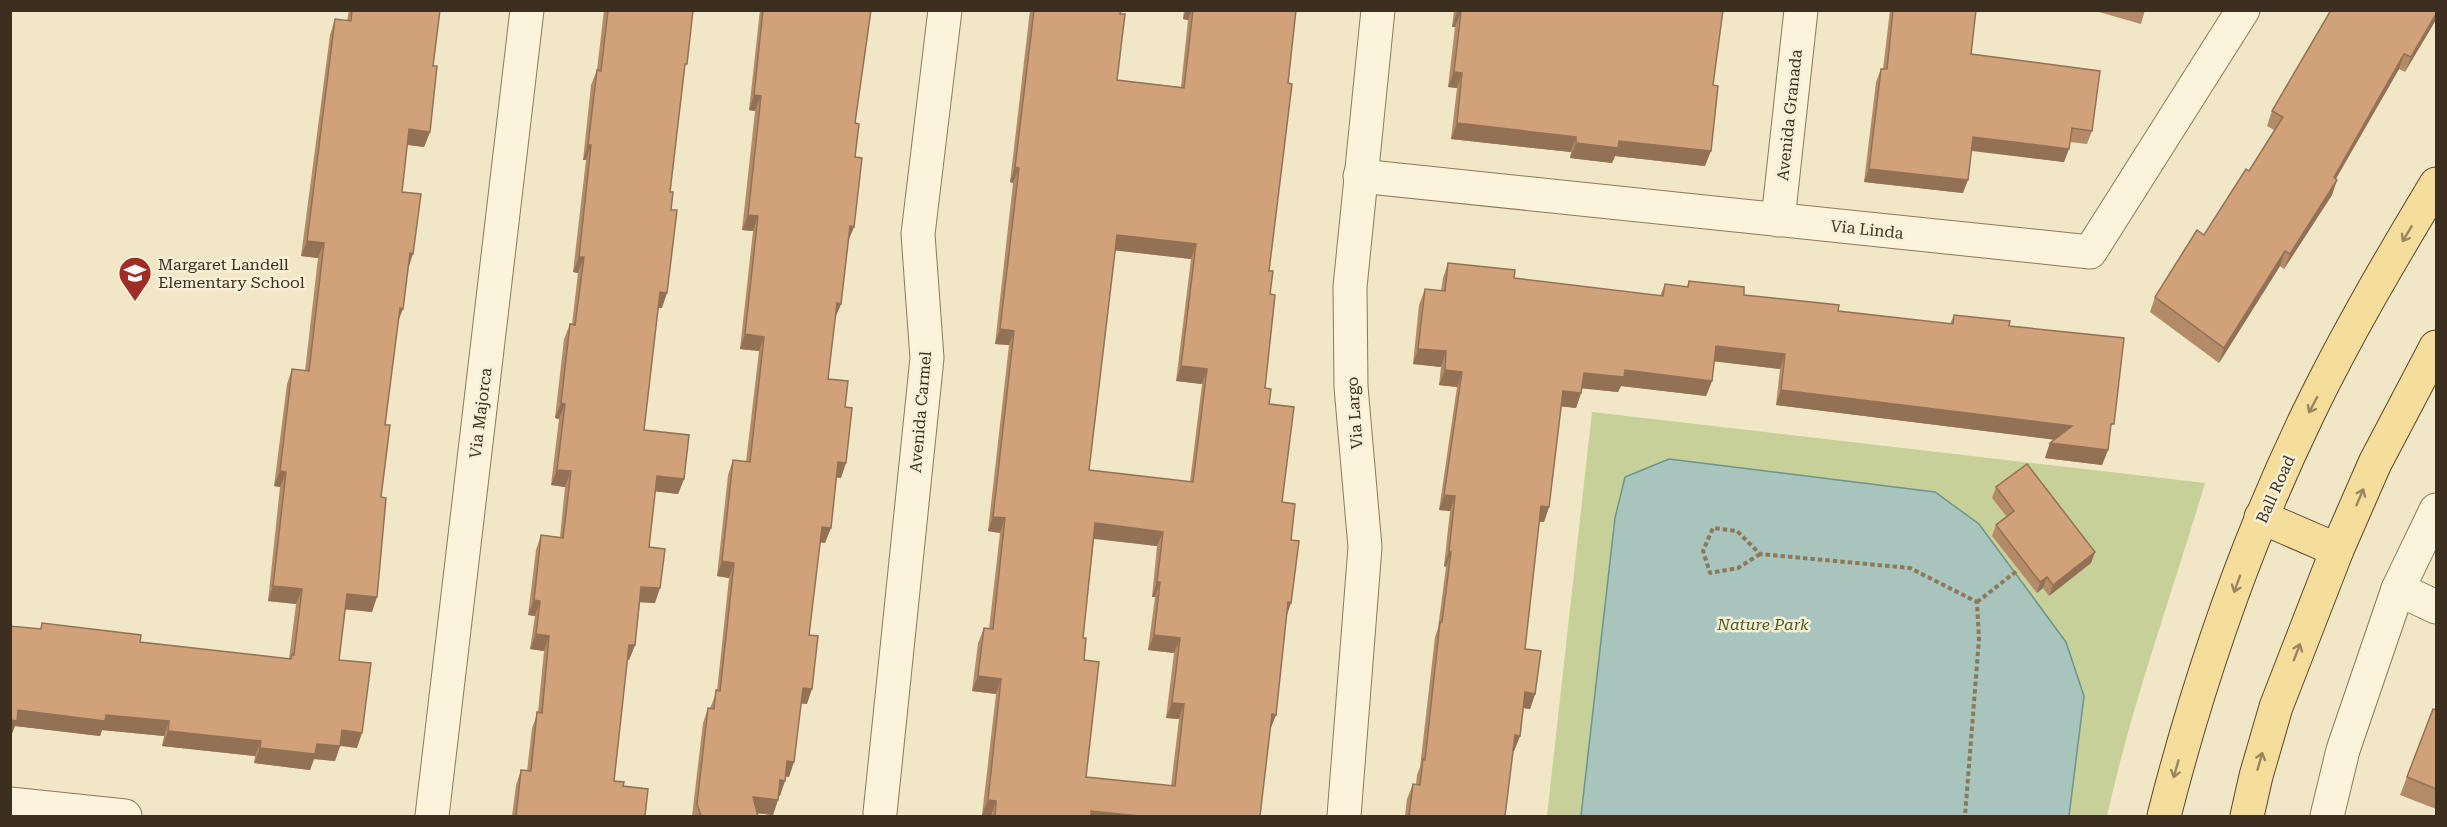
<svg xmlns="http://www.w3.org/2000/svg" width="2447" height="827" viewBox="0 0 2447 827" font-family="'Roboto Serif',serif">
<rect width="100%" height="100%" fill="#f1e6c5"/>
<path fill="#c7d098" d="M1592,412l613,71c-33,111 -73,220 -98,333h-560z"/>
<polygon fill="#a7c4bd" stroke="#6d938c" stroke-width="1.5" points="1669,459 1935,492 1979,524 2066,642 2084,696 2069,816 1581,816 1615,518 1625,477"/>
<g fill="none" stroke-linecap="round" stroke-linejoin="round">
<defs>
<g id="street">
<polyline points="1360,176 2090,252 2243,10"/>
<polyline points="1778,220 1801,10"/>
<polyline points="2398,589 2436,607"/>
<polyline points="10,804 125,816"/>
<polyline points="880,813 927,358 918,234 945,10"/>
<polyline points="432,816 527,10"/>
<polyline points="1344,816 1365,547 1351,387 1350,287 1378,10"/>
<polyline points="2327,816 2343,750 2398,589 2436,510"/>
</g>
<g id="primary">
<polyline points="2261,517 2337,550"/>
<path d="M2164,816c35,-137 82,-274 144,-402 38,-79 83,-155 128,-230"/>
<polyline points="2247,816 2256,776 2276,707 2337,550 2375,463 2436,347"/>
</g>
</defs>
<use href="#street" stroke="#8e785a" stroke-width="35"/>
<use href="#primary" stroke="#5b462e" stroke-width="35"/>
<g stroke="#8e785a" stroke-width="4" stroke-dasharray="4.5 3" stroke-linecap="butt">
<polyline points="1760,554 1738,568 1710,573 1703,551 1713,528 1737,531 1760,554 1910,568 1977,602 1979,639 1965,816"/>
<polyline points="1977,602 2018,570"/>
</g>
<use href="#street" stroke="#fbf3da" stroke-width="33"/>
<use href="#primary" stroke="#f5de9c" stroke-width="33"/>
</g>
<g fill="#b48b68" fill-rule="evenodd">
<polygon points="349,10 440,10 433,66 430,132 424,147 407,145 402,192 408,268 398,323 385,425 381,497 372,612 345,609 339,660 357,748 340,746 335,761 314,759 310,770 254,763 255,756 162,746 164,736 102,730 100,736 15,726 11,736 42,623 140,642 289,659 296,604 268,601 280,487 274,486 287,384 292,369 305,371 318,258 301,256 330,35 335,19 347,21"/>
<polygon points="604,10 693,10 684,73 670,192 662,308 658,308 644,430 684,479 678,494 655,491 649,547 655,603 640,602 635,645 629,660 627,660 614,781 623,786 645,816 512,816 516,785 521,770 527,771 532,728 538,712 544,651 530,649 535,616 528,615 536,550 541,535 560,537 565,487 551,485 559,419 555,418 564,339 570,324 572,324 578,273 573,272 586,160 583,160 591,85 597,70"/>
<polygon points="760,10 871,10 855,123 854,227 848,241 841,304 835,318 828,379 845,407 841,478 836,477 825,543 820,542 809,635 807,704 801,703 789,777 785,776 773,815 757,813 758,816 692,816 703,723 708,708 710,708 717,691 729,578 717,576 728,475 733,460 746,462 759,351 740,349 753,231 742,230 755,111 749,110"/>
<path d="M1030,10h91l-4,70 64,7 7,-67 -5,-1 1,-9h112l-8,73 -19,188 1,23 -5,94 4,16 13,98 9,38 -5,77 -10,98 -6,14 -10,87h-269l-9,-1 14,-121 -24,-3 6,-48 6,-15 5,1 11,-96 -12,-2 21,-186 -14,-1 18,-161 -3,-1zM1115,250l76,9 -15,122 26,3 -12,98 -101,-12zM1094,539l63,7 -5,51h3l-7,53 26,3 -8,65 13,1 -8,67 -85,-9 -2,-117 -1,-22z"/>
<polygon points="1454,10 1723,10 1713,85 1705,166 1615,156 1612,163 1570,158 1571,152 1451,139 1457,88 1448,87 1455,27 1452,27"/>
<polygon points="1890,10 1976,10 1971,54 2092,131 2087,144 2070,142 2064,162 1971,151 1963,193 1864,182 1876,82 1881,69 1883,69"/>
<polygon points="2092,10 2145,10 2141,24"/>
<polygon points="2436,10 2405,72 2399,69 2336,179 2332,195 2284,269 2280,266 2219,363 2150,312 2155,297 2204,235 2249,171 2274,130 2267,126 2272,111"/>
<polygon points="1448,263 1514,278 1660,296 1665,284 1687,287 1689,281 1744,295 1838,311 1950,324 1954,315 2009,326 2110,436 2108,450 2102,465 2045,458 2050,443 2055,440 1776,405 1780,369 1714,361 1712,381 1706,396 1621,386 1618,392 1582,388 1581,393 1576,408 1561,406 1549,507 1544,522 1539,522 1525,649 1535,694 1530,709 1523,708 1520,736 1514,751 1513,751 1505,816 1405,816 1407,799 1413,784 1416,784 1417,775 1420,767 1435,637 1438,628 1446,567 1444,566 1450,511 1439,510 1457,387 1439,385 1441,367 1413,364 1419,305 1425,289 1441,291 1443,278"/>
<polygon points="1996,487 2095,552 2091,563 2049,596 2043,588 2037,593 1992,536 1996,525 2007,517 1992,498"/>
<polygon points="2436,710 2436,809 2400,795 2407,777"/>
</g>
<g fill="#927155">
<polygon points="1186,10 1192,10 1188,20 1183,19"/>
<polygon points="1457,12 1461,12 1455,27 1452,27"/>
<polygon points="2436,14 2436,20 2405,72 2411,57"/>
<polygon points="2404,54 2399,69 2328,192 2334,177"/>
<polygon points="1454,72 1462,73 1457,88 1448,87"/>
<polygon points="754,95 761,96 755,111 749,110"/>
<polygon points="1457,123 1576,137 1571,152 1451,139"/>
<polygon points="409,129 430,132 424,147 403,144"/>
<polygon points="1973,137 2069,149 2064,162 1968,150"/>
<polygon points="1619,141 1711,151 1705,166 1615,156 1612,163 1570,158 1576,143"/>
<polygon points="588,145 591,145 586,160 583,160"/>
<polygon points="1015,167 1019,168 1013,183 1010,182"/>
<polygon points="1869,169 1968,180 1963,193 1864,182"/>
<polygon points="2337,180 2332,195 2284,269 2290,254"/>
<polygon points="748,215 758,216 753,231 742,230"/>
<polygon points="850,226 854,227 848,241"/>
<polygon points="1117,235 1196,244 1191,259 1111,250"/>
<polygon points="307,241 324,243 318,258 301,256"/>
<polygon points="2285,251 2280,266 2219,363 2224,348"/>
<polygon points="410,253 413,254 408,269"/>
<polygon points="579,257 584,257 578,273 573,272"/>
<polygon points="660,292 667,293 662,308 655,307"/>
<polygon points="837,303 841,304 835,318"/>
<polygon points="400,308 403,309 397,324"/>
<polygon points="1000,329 1014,331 1009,345 995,344"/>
<polygon points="745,334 764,337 759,351 740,349"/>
<polygon points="1716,346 1785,354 1780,369 1711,361"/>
<polygon points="1418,349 1446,351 1441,367 1413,364"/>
<polygon points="1181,366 1207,369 1202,384 1176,381"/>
<polygon points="1445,370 1462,372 1457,387 1439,385"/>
<polygon points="1625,370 1712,381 1706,396 1621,386 1618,392 1578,388 1584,373"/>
<polygon points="1781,390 2072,426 2067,441 1776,405"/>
<polygon points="1563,391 1581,393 1576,408 1557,406"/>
<polygon points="561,403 565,404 559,419 555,418"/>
<polygon points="2050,443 2108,450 2102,465 2045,458"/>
<polygon points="838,462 846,463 841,478 832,477"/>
<polygon points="557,470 571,471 565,487 551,485"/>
<polygon points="280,471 286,472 280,487 274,486"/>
<polygon points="657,476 684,479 678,494 652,491"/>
<polygon points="1444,495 1455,496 1450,511 1439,510"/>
<polygon points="1541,506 1549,507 1544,522 1535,521"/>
<polygon points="993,517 1005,518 1000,533 988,531"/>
<polygon points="1095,523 1163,532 1157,546 1090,538"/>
<polygon points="822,527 831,528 825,543 817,542"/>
<polygon points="1449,551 1451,552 1446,567 1444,566"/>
<polygon points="2095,552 2091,563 2049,596 2053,585"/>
<polygon points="722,561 734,563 729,578 717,576"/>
<polygon points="2047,577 2043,588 2037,593 2040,582"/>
<polygon points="1157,582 1160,582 1155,597 1152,597"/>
<polygon points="273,586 302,589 296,604 268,601"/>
<polygon points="641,587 660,588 655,603 636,602"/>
<polygon points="347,594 377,597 372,612 342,609"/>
<polygon points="534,600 540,601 535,616 528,615"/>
<polygon points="1288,602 1291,603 1286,618"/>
<polygon points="536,634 549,636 544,651 530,649"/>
<polygon points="1154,635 1180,638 1174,653 1148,650"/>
<polygon points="629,645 635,645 629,660 623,660"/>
<polygon points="978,676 1001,679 996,694 972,691"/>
<polygon points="803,688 812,689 807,704 798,703"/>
<polygon points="1525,692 1535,694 1530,709 1519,707"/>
<polygon points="1172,703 1184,704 1179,719 1166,718"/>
<polygon points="18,710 106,715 169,721 164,736 102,730 100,736 15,726 11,736 10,736 10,720"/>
<polygon points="1272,714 1276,715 1270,730"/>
<polygon points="342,730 362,733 357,748 337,745"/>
<polygon points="168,731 261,741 255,756 162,746"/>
<polygon points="1515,735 1520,736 1514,751 1510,750"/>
<polygon points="317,744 340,746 335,761 314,759 310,770 254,763 260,748"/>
<polygon points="787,761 794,762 789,777 782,776"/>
<polygon points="780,780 785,781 780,796 775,795"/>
<polygon points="753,797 778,800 773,815 747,812"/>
<polygon points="988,800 996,801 991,816 982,815"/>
<polygon points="1091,811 1140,816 1089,816"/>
</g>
<g fill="#d1a279" stroke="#927155" stroke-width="1.5" fill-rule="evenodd">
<polygon points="352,10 440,10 433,66 437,66 430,132 409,129 402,192 421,194 413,254 410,253 403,309 400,308 385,425 390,425 381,497 386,498 377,597 347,594 339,660 371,663 362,733 342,730 340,746 317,744 315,754 260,748 261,741 168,731 169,721 106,715 105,721 18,710 17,721 10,720 10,626 41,629 42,623 141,635 140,642 291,659 292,654 294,655 302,589 273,586 286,472 280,471 292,369 309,371 324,243 307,241 335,19 351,21"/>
<polygon points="608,10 693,10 687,64 685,64 670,192 673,192 671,210 677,210 667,293 660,292 644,430 689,435 684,479 657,476 649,547 665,549 660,588 641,587 635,645 629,645 614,781 624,782 623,786 648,789 645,816 516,816 521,770 531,771 537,712 542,713 549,636 536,634 540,601 534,600 541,535 563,538 571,471 557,470 565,404 561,403 570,324 575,325 584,257 579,257 591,145 588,145 597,70 601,71"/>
<polygon points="763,10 871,10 855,123 859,124 855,157 862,158 854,227 850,226 841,304 837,303 828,379 848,381 845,407 852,408 846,463 838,462 831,528 822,527 809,635 818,636 812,689 803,688 794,762 787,761 785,781 780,780 778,800 753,797 758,816 701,816 697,804 708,708 714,709 716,690 720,691 734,563 722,561 733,460 750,462 764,337 745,334 758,216 748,215 761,96 754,95"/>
<path d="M1034,10h87l-1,4h5l-8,66 67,8 9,-78h103l-8,73 4,1 -23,187h4l-3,23 5,1 -10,93 6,1 -2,15 25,3 -12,95 13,2 -4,36 8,1 -8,62 -3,-1 -12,113 -4,-1 -12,102h-120l-49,-5v5h-96l1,-15 -8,-1 13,-121 -23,-3 6,-48 9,1 12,-111 -12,-1 21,-186 -14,-2 19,-161 -4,-1zM1117,235l79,9 -15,122 26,3 -14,113 -104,-12zM1095,523l68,9 -6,50h3l-6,53 26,3 -8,65 12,1 -9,82 -89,-9 13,-115 -15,-2 2,-22h-3z"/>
<polygon points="1458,10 1723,10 1713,85 1718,86 1711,151 1619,141 1618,148 1576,143 1576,137 1457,123 1462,73 1454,72 1461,12 1457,12"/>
<polygon points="1893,10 1976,10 1971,54 2100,71 2092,131 2072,128 2069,149 1973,137 1968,180 1869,169 1881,69 1887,69"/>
<polygon points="2331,10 2436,10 2436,14 2411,57 2404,54 2334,177 2337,180 2290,254 2285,251 2224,348 2155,297 2197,230 2204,235 2246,169 2249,171 2283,117 2272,111"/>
<polygon points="1448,263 1515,270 1514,278 1663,296 1665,284 1688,287 1689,281 1744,287 1744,295 1839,305 1838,311 1953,324 1954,315 2010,321 2009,326 2124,338 2114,424 2111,424 2108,450 2050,443 2072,426 1781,390 1785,354 1716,346 1712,381 1625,370 1624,377 1584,373 1581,393 1563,391 1549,507 1541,506 1525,649 1541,651 1535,694 1525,692 1520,736 1515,735 1505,816 1409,816 1413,784 1420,785 1423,759 1425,760 1440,622 1442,622 1451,552 1449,551 1455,496 1444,495 1462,372 1445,370 1446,351 1418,349 1425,289 1445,291"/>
<polygon points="2027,464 2095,552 2053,585 2047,577 2040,582 1996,525 2014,511 1996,487"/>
<polygon points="2433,709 2436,710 2436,789 2407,777"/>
</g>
<defs><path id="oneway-shaft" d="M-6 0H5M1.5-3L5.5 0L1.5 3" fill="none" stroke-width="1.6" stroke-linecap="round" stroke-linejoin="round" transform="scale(1.5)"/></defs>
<g stroke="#99865e">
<use href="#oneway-shaft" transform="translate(2407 234) rotate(121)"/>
<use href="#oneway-shaft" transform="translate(2313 405) rotate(118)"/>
<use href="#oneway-shaft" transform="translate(2360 497) rotate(-67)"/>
<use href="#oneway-shaft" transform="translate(2237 584) rotate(110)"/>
<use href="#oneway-shaft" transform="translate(2297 652) rotate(-69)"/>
<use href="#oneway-shaft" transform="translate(2260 761) rotate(-74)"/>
<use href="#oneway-shaft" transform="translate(2176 769) rotate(106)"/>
</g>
<defs>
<symbol id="school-pin" viewBox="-11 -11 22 30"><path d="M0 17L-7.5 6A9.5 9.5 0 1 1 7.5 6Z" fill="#a02c26" stroke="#f8f0d6"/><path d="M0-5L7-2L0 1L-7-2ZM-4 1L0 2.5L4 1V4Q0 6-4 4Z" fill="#fff"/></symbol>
</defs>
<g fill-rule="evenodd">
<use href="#school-pin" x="116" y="254" width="38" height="52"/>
</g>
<g text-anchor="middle" stroke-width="5" stroke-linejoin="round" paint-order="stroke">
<g font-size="16" fill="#3d2f1f" stroke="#f8f0d6">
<text transform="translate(1789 115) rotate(-84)" y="6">Avenida Granada</text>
<text transform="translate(1867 229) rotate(6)" y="6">Via Linda</text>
<text transform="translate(920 412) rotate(-85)" y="6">Avenida Carmel</text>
<text transform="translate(480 413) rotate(-83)" y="6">Via Majorca</text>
<text transform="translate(1354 413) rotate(-94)" y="6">Via Largo</text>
<text transform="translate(2275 489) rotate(-66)" y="6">Ball Road</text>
</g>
<g font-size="16" fill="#3d2f1f" stroke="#f8f0d6" text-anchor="start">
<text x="158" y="270">Margaret Landell<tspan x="158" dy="18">Elementary School</tspan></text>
</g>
<g font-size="16" font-style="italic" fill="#4a5a24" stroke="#f8f0d6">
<text x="1763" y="630">Nature Park</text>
</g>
</g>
<rect width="2447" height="827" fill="none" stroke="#3d2f1f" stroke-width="24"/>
</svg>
